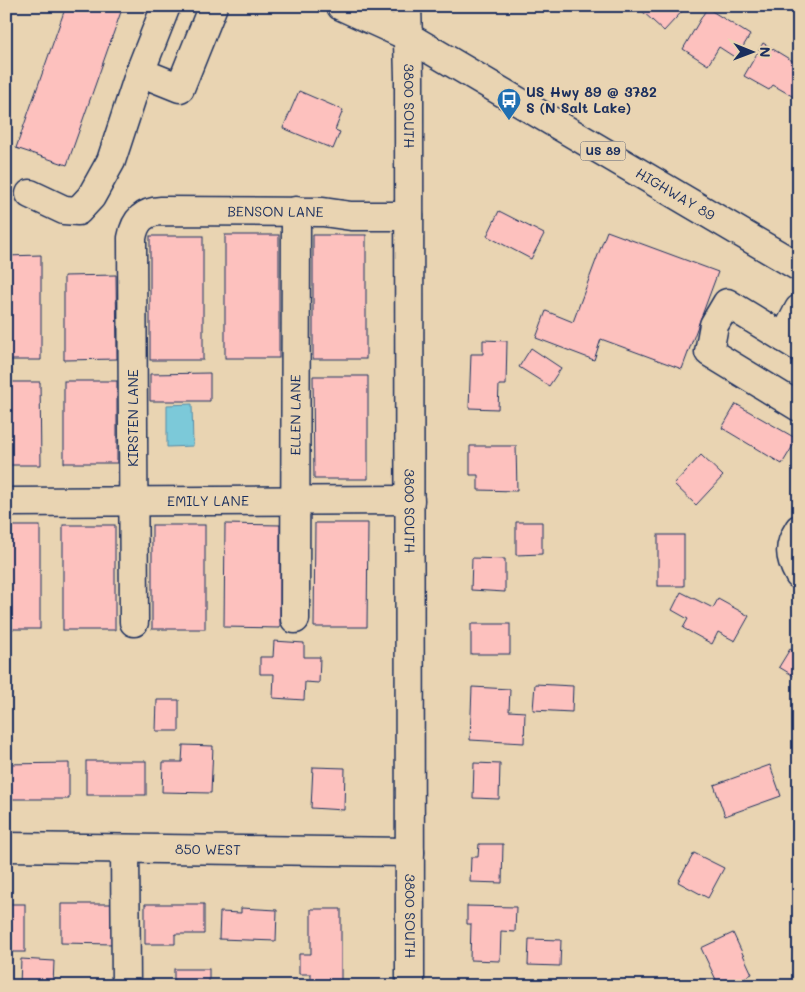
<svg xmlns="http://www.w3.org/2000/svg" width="805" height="992" viewBox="0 0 805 992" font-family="Mali,sans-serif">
<rect width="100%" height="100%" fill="#e9d4b2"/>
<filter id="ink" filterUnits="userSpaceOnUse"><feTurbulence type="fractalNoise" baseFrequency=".02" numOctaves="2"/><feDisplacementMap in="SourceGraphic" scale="10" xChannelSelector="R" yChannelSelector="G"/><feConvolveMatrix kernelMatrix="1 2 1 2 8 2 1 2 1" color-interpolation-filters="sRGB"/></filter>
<g filter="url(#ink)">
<polygon fill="#7bc9d9" stroke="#558ba8" points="192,404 193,446 167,447 167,405"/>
<g fill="#fdc1be" stroke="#1b2f5e">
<polygon points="66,6 123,6 67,165 16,148"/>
<polygon points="646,6 687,6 664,31 642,11"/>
<polygon points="707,8 750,35 736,58 719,47 708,65 683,49"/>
<polygon points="763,43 799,65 799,100 773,85 769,90 744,76"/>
<polygon points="299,91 343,110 335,130 340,132 333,149 283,128"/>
<polygon points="499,211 544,234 531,259 487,236"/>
<polygon points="607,231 718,272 682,369 601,339 594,360 536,338 546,311 573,322"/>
<rect x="225" y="235" width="54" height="123"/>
<rect x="313" y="235" width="53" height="124"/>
<rect x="150" y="236" width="53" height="124"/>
<polygon points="41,255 41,360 6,360 6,256"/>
<polygon points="116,275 117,359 64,360 64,276"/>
<polygon points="483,340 507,341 506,385 499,385 498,409 469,408 471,354 483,354"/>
<polygon points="531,348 561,368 549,386 519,367"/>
<polygon points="210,373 210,401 150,401 150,374"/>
<polygon points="313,376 368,376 368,479 314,479"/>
<rect x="64" y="381" width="53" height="82"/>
<polygon points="6,382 40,382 41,465 6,465"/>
<polygon points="736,404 797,439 782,464 722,428"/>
<polygon points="470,446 516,446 517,491 478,490 478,475 470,475"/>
<polygon points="701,455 723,476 696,505 674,484"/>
<polygon points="516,522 542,522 542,554 516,555"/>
<polygon points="315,523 368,523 367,627 314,627"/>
<polygon points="225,524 280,525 280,628 224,627"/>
<rect x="63" y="525" width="52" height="105"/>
<rect x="152" y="525" width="53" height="104"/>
<rect x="6" y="526" width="34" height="103"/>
<rect x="658" y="535" width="26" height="51"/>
<polygon points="472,558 505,559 505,592 471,590"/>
<polygon points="681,592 713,608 718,599 749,616 735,641 718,632 712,644 683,628 688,619 672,610"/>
<rect x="471" y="624" width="39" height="30"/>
<polygon points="274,641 304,643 304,657 320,657 319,683 305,682 304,700 273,698 274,674 260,674 260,657 273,657"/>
<polygon points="790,649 799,654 799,679 779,667"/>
<polygon points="535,684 573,686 572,712 533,710"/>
<polygon points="472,687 510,689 509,711 525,712 524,743 470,740"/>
<polygon points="157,700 179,700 179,731 156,731"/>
<polygon points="183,745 213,746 211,793 162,792 163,762 182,762"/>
<rect x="86" y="761" width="60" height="34"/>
<polygon points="69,763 69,799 6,799 6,764"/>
<polygon points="474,763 500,764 499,799 473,798"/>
<polygon points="770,765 781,796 725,816 714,785"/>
<polygon points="313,767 345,768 344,810 311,808"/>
<polygon points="479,844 503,844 502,883 470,882 471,857 478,857"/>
<polygon points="694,853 724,868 708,898 678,882"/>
<rect x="6" y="904" width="19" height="48"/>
<polygon points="61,904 115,904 114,944 61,943"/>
<polygon points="145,904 204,904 204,934 175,934 175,944 145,944"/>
<polygon points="467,906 516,907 515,932 501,931 500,961 470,960 471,924 467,924"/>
<polygon points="241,908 277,910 276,941 219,939 220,912 241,913"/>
<polygon points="311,909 341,909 341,986 311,986 311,974 299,974 299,954 311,954"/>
<polygon points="733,933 752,974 727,986 719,986 701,948"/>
<polygon points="529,939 561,940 560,966 528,965"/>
<polygon points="21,959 54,961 53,986 20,986"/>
<rect x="174" y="969" width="35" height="17"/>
</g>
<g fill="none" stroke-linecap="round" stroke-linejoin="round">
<defs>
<g id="minor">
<path id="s1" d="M407,6l2,71 1,909"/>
<polyline points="140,72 180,88 213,6"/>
<polyline points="30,194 64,210 78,211 91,197 111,161 140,72 166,6"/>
<polyline points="784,338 799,309"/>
<polyline points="799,347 727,303 714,325 709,352 799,407"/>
<path id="s2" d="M6,502l404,-2"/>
<path d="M799,529c-11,17 -10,28 0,46"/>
<path id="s3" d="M295,619l1,-408"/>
<path id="s4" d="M134,622l-2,-384c3,-17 11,-26 29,-27l162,1 28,4h58"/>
<path id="s5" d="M6,847l404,5"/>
<polyline points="125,849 126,986"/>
</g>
<g id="major">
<path id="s6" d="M341,6l66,30 392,231"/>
</g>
</defs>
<use href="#minor" stroke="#1b2f5e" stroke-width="31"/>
<use href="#major" stroke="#1b2f5e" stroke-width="31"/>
<use href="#minor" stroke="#e9d4b2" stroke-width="28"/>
<use href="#major" stroke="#e9d4b2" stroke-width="28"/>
</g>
</g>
<defs>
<symbol id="bus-pin" viewBox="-11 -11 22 30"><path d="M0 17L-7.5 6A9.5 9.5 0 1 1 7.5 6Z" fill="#1f6fb2" stroke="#e9d4b2"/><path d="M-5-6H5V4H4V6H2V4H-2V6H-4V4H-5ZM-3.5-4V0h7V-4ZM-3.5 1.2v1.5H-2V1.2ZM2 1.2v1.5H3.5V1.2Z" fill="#fff"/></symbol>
</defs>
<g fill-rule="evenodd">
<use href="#bus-pin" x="495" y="86" width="28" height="38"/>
</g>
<g text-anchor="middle" stroke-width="4.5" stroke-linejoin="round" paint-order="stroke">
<rect fill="#e9d4b2" stroke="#596077" stroke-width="1" x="580.5" y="141.5" width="45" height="19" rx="4"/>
<g font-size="12" font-weight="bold" fill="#1b2f5e">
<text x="603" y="155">US 89</text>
</g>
<g font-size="14" font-weight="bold" fill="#1b2f5e" stroke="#e9d4b2" text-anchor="start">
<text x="526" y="97">US Hwy 89 @ 3782<tspan x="526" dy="16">S (N Salt Lake)</tspan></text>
</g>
<g font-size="14" fill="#1b2f5e" stroke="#e9d4b2">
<text dy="5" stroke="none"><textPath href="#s1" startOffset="100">3800 SOUTH</textPath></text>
<text dy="5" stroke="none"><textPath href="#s6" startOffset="384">HIGHWAY 89</textPath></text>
<text dy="5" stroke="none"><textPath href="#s4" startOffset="542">BENSON LANE</textPath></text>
<text dy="5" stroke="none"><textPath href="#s3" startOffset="204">ELLEN LANE</textPath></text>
<text transform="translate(133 418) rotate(-90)" y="5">KIRSTEN LANE</text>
<text dy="5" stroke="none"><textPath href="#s2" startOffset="202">EMILY LANE</textPath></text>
<text dy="5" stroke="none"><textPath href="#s1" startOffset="505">3800 SOUTH</textPath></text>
<text dy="5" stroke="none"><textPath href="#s5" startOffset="202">850 WEST</textPath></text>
<text dy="5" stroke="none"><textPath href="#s1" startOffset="910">3800 SOUTH</textPath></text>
</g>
</g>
<rect width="805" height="992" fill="none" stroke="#e9d4b2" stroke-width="25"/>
<rect x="12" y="12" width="780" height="967" fill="none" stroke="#1b2f5e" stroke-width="2" filter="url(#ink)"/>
<g transform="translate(752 52) rotate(91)" stroke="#e9d4b2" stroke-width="4" paint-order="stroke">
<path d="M0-4L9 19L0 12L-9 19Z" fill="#1b2f5e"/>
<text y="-8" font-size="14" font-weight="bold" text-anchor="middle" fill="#1b2f5e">N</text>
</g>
</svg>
